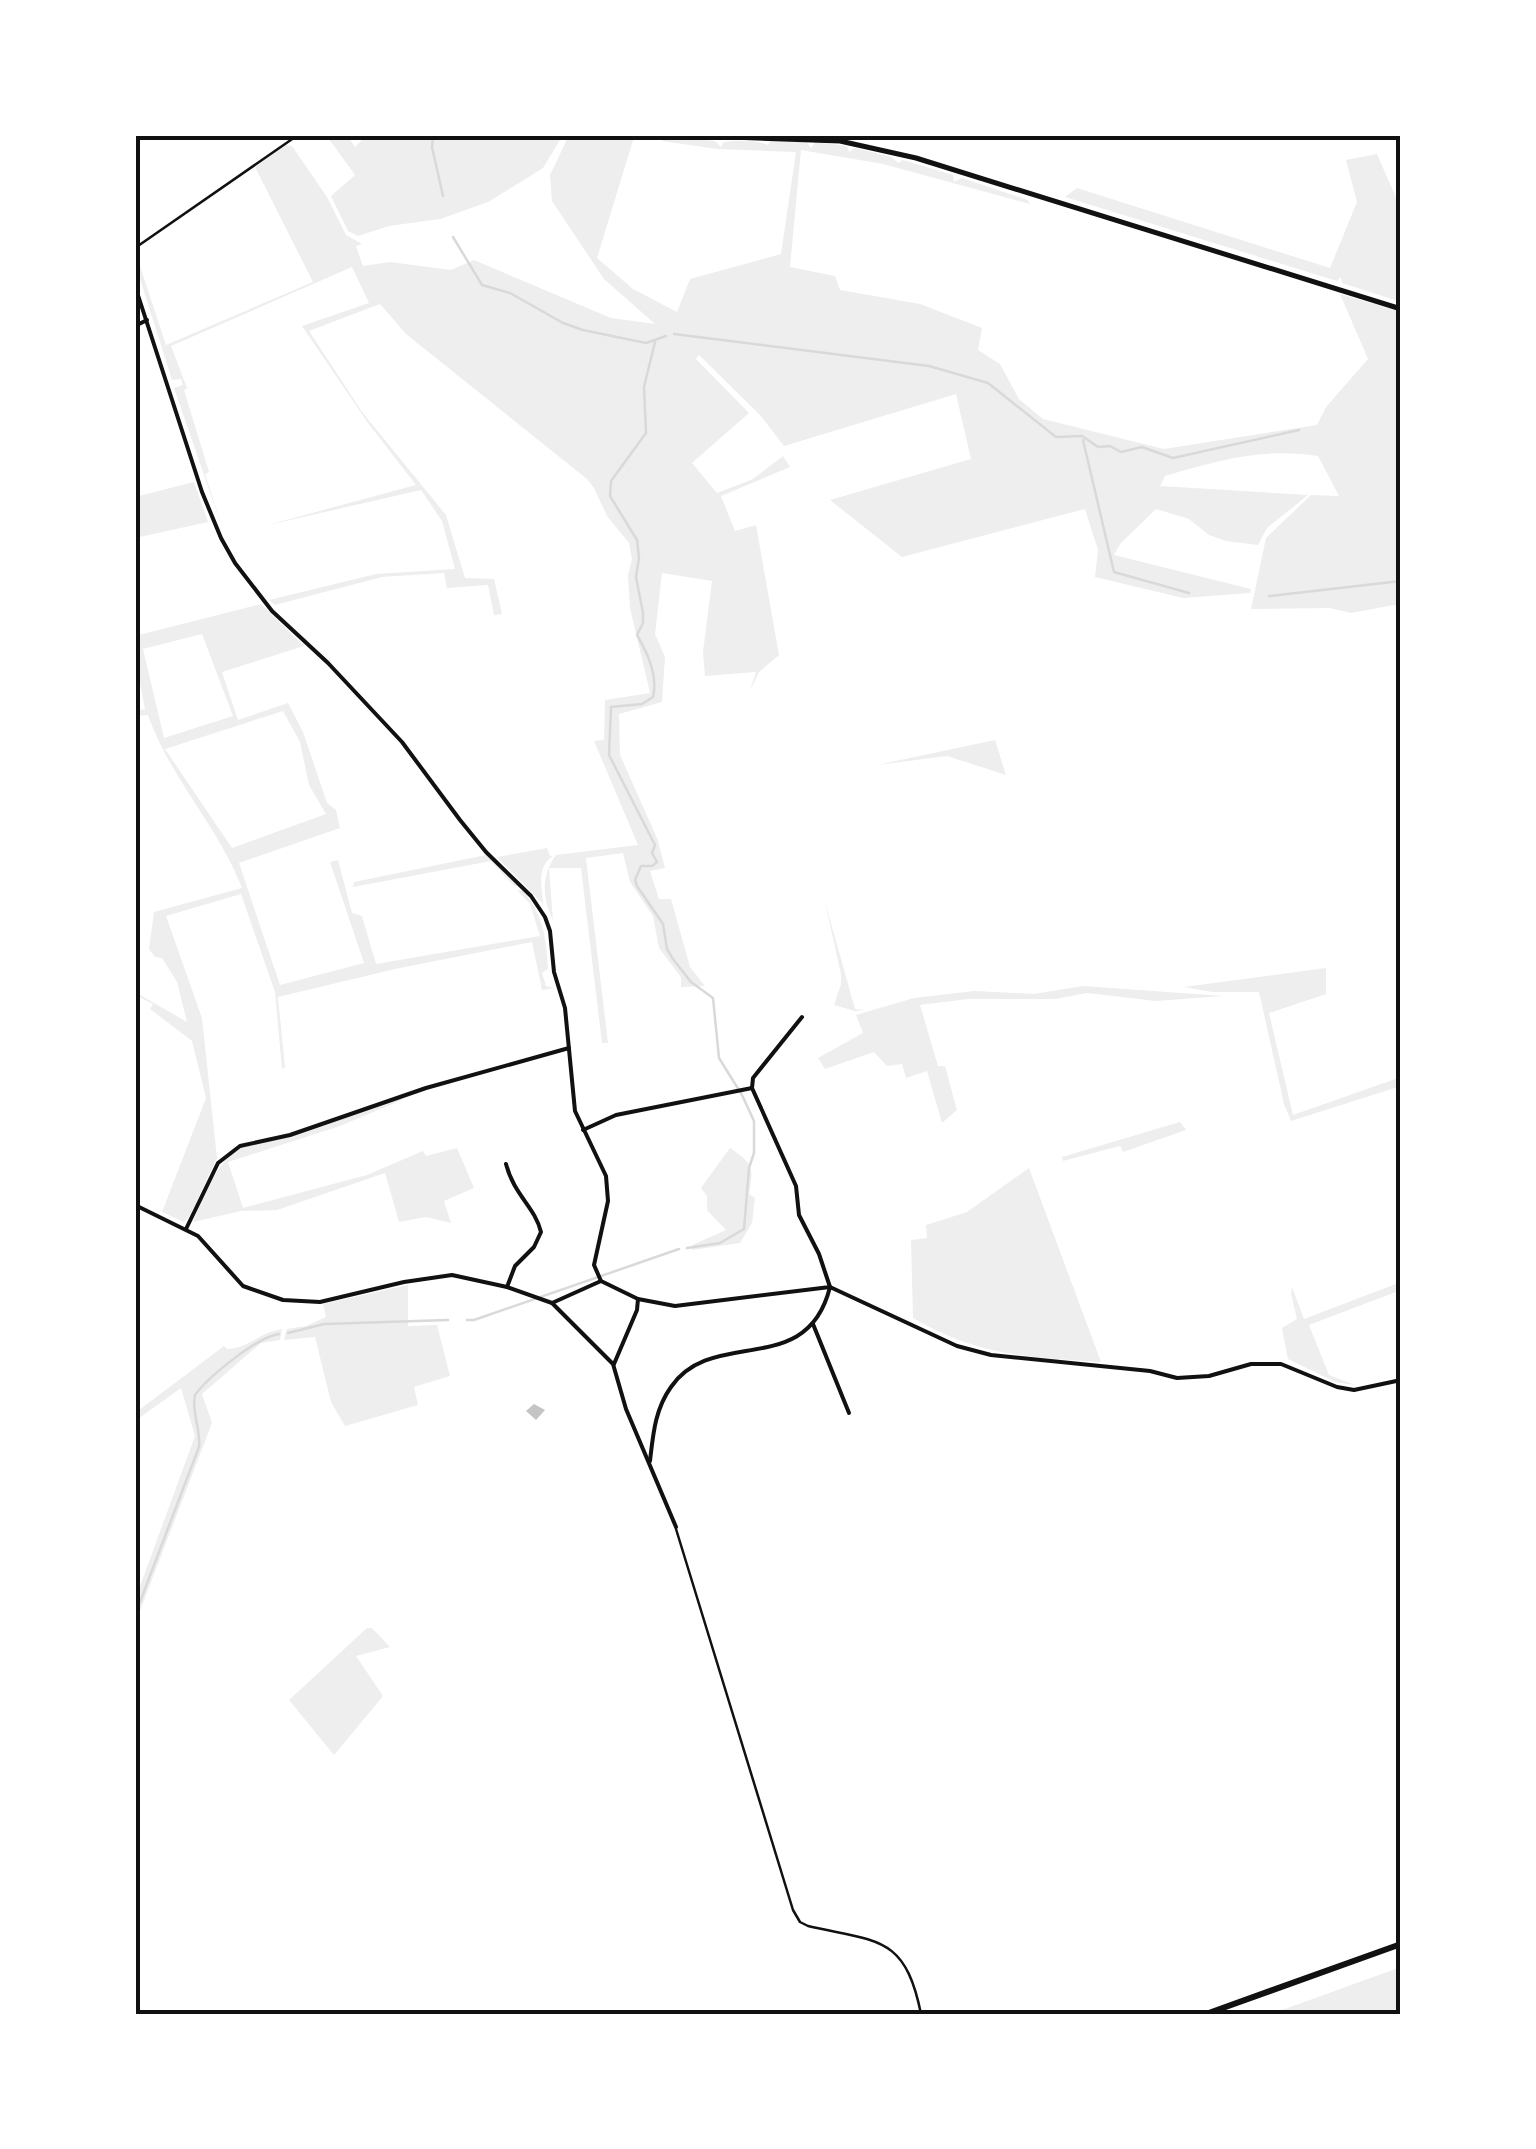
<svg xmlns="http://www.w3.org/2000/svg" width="1536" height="2149" viewBox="0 0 1536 2149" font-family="'Asap Condensed',sans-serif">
<rect width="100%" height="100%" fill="#fff"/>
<g fill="#eee" fill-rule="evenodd">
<polygon points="326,135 347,135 355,147 367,135 563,135 543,168 488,202 440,219 389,226 358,236 348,231 331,196 355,175"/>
<path d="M569,135h88l1,5 -24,-3 -37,121 36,31 44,23 13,-33 91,-25 15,-102 -79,-3 -55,-8 4,-5 49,5 6,6 3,-5c15,-2 33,-2 44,3l2,-4h36l5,7 4,-6 32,4 2,6 6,-4 37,9 6,6 5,-3 50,15 1,7 8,-4 66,22 2,4 -147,-40 -82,-14 -11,117 45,9 5,14 80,14 62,24 -4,22 22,14 19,35 24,20 121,30 153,-24 9,-18 42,-48 -28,-65 61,18v298l-7,-5 -43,8 -21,-5 -79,1 15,-71 45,-43 28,1 -21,-40c-55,-9 -102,5 -153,20l-5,10 148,9 -41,33 -9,17 -32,-4 -17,-6 -20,-16 -33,-10 -36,35 -6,11 137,34 -1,4 -67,5 -88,-21 3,-27 -13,-41 -183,48 -72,-57 141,-41 -15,-65 -172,52 -24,-31 -61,-60 -3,4 53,54 -57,50 25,30 36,-14 30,-23 7,11 -69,29 14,35 21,-6 23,130 -20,17 -9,19 6,-19 -51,4 -2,-24 9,-71 -50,-8 -7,61 10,23 -3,45 -43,12 1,41 37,83 8,30 -15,3 9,28h12l19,68 15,19 -24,1v-10l-22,-29 -6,-32 -23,-34 -7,-29 -37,5 22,185h-6l-21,-175h-32l4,53c-11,-25 -12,-45 3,-66l82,-10 -44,-104 10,-1 1,-40 45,-7 -20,-85 -2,-33 4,-16 -3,-16 -22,-27 -13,-28 -7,-9 -181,-145 -26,-30 -71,27 53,81 84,103 19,63 29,1 8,35 -8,1 -6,-30 -41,3 -3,-15 -62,4 -107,28 -6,-5 107,-26 79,-5 -13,-48 -21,-31 -157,36 152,-41 -48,-62 -66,-97 67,-23 -17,-36 -181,79 16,42 -3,2 25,82 -4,2 19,59 -50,-145 9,-3 -2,-6 -9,1 -37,-117v-12l31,94 147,-63 -58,-115 31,-22 6,1 35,51 19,38 16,9 -6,2 7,20 27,-4 61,8 23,-10 137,58 44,6 -51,-45 -52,-78 -2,-26z"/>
<polygon points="1377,154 1401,209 1401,302 1342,283 1341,277 1337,281 1065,197 1077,188 1330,268 1357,202 1346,160"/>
<polygon points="194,482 208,522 135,538 135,497"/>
<path d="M261,604l43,42 -82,26 16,48 50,-17 15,29 24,71 9,7 4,18 -101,35 41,122 84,-22 -34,-101 8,-2 14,53 10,3 14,48 164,-28 -10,-32 -13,-14 6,1c21,25 23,47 25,78l-6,4 4,13 8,2 -12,2 -10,-48 -137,27 -117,28 7,70 -3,2 -7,-77 -34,-98 -75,22 36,102 15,140 -27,57 -6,7 -22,-10 44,-114 -14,-57 -42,-32 3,-5 -18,-9v-3l52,30 -10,-40 -15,-24 -7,-1 -6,-8 5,-37 88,-24c-24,-62 -72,-110 -94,-173l-13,1v-5l10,-2 -10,-52v-21zM202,634l31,82 -69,22 -21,-89zM283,711l17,31 9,43 17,29 -94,34 -67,-99z"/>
<polygon points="995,740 1006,775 947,756 877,765"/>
<path d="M547,848l3,8h3c-17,11 -11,30 -10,48l-46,-47z"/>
<polygon points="486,855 518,886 514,886 491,861 353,887 354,882"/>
<polygon points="825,902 855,1009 865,1010 855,1011 834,1005 841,984 841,974"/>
<polygon points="1326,968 1326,994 1269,1013 1293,1115 1401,1077 1401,1086 1291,1121 1284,1104 1259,992 1212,992 1184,987"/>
<polygon points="1083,986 1223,996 1156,1001 1087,993 1056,999 968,999 920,1005 938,1066 945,1066 957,1110 942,1123 927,1071 906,1078 902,1064 887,1066 874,1052 825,1069 818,1058 863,1033 856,1015 914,998 974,991 1034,994"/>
<polygon points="401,1098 402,1100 340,1126 228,1162 243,1208 367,1175 423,1151 426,1156 457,1148 474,1188 444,1201 451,1223 426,1217 399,1222 385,1173 277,1210 241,1211 193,1222 208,1184 229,1155 241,1148 305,1132"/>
<polygon points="1180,1122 1186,1130 1123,1152 1120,1146 1063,1161 1062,1157"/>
<path d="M730,1148c23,16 24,18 19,46l6,4 -3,25 -12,20 -48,7v-5l34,-15 -19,-20v-14l-6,-8z"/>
<path d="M1029,1168l72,194c-75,-5 -122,-6 -188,-44l-2,-78 16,-2 -1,-13 41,-13z"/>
<polygon points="1401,1282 1401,1290 1309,1325 1329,1375 1355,1385 1335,1382 1288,1359 1282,1328 1297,1319 1291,1294 1292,1287 1304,1319"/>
<polygon points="408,1285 408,1326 437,1325 450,1376 414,1387 418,1405 345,1426 331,1402 315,1337 284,1340 287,1329 306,1326 326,1317 323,1304"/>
<path d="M282,1329l-2,11 -19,3 -59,51 10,29 -77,201v-24l60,-164 -14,-48 -46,33v-8l89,-67 3,3c25,-2 30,-16 55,-20z"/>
<polygon points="367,1628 372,1628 390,1647 356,1656 383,1696 334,1755 289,1700"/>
<polygon points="1401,1967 1401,2014 1271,2014"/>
</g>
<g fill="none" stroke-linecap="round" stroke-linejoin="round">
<g stroke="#d9d9d9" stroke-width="2.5">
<polyline points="433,135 432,147 443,196"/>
<polyline points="453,237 482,285 510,293 563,323 583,330 646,343 666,336"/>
<polyline points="674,334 929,366 988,383 1056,437 1082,436 1098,447 1110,446 1121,452 1142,447 1173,458 1299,430"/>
<path d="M655,342l-11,45 2,46 -35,48 -1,15 27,44 2,18 -3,19 7,36v10l-6,12c11,19 21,41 16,62l-11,7 -31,3 -2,48 46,90 -3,8 5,9 -5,4h-11l-6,14 2,6 26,38 4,25 6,10 18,23 22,16 6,60 23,37 12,26v32l-5,15 -5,61 -24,14 -33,5"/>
<polyline points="1083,440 1114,572 1189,593"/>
<polyline points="1269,596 1401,581"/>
<polyline points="467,1320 474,1320 679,1249"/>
<polyline points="288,1333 324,1324 448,1320"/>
<path d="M135,1615l64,-168c2,-18 -8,-35 -4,-52 13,-18 62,-58 84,-61"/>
</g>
</g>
<polygon fill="#c4c4c4" points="534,1404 545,1410 536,1420 526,1411"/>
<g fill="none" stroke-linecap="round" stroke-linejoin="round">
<g stroke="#111" stroke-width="2.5">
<polyline points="135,248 298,135"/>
<path d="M676,1529l117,381 7,12 8,4c70,16 97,9 113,88"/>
</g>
<g stroke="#111" stroke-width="4">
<polyline points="135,286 202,492 221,538 235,563 272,611 328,663 402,742 460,820 486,852 531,896 545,917 550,931 554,972 565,1008 575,1111 606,1176 608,1201 594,1265 601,1281 638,1299 675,1306 830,1287 819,1254 799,1215 796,1186 752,1088"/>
<polyline points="135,326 147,320"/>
<polyline points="752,1088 753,1078 802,1017"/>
<polyline points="583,1130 616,1115 752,1088"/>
<path d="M506,1164c8,31 29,43 35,68l-7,15 -19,19 -8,21"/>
<polyline points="135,1205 198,1236 243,1286 283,1300 320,1302 404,1282 452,1275 507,1287 552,1303 613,1364 626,1409 676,1527"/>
<polyline points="186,1229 218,1163 240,1146 290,1135 426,1088 569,1048"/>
<polyline points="552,1303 601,1281"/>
<polyline points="813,1324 849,1413"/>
<polyline points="614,1364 637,1310 638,1299"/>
<path d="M650,1461c3,-26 5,-52 21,-74 42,-61 136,-7 159,-100l127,59 34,9 159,16 27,7 32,-2 42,-12h30l56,23 17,3 47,-10"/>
</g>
<polyline stroke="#111" stroke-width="5" points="677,135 840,141 916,158 1401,309"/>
<polyline stroke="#111" stroke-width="6" points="1206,2014 1401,1944"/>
</g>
<rect width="1536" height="2149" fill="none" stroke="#ffffff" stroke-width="275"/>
<rect x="138" y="138" width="1260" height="1874" fill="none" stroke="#111" stroke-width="4"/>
</svg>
